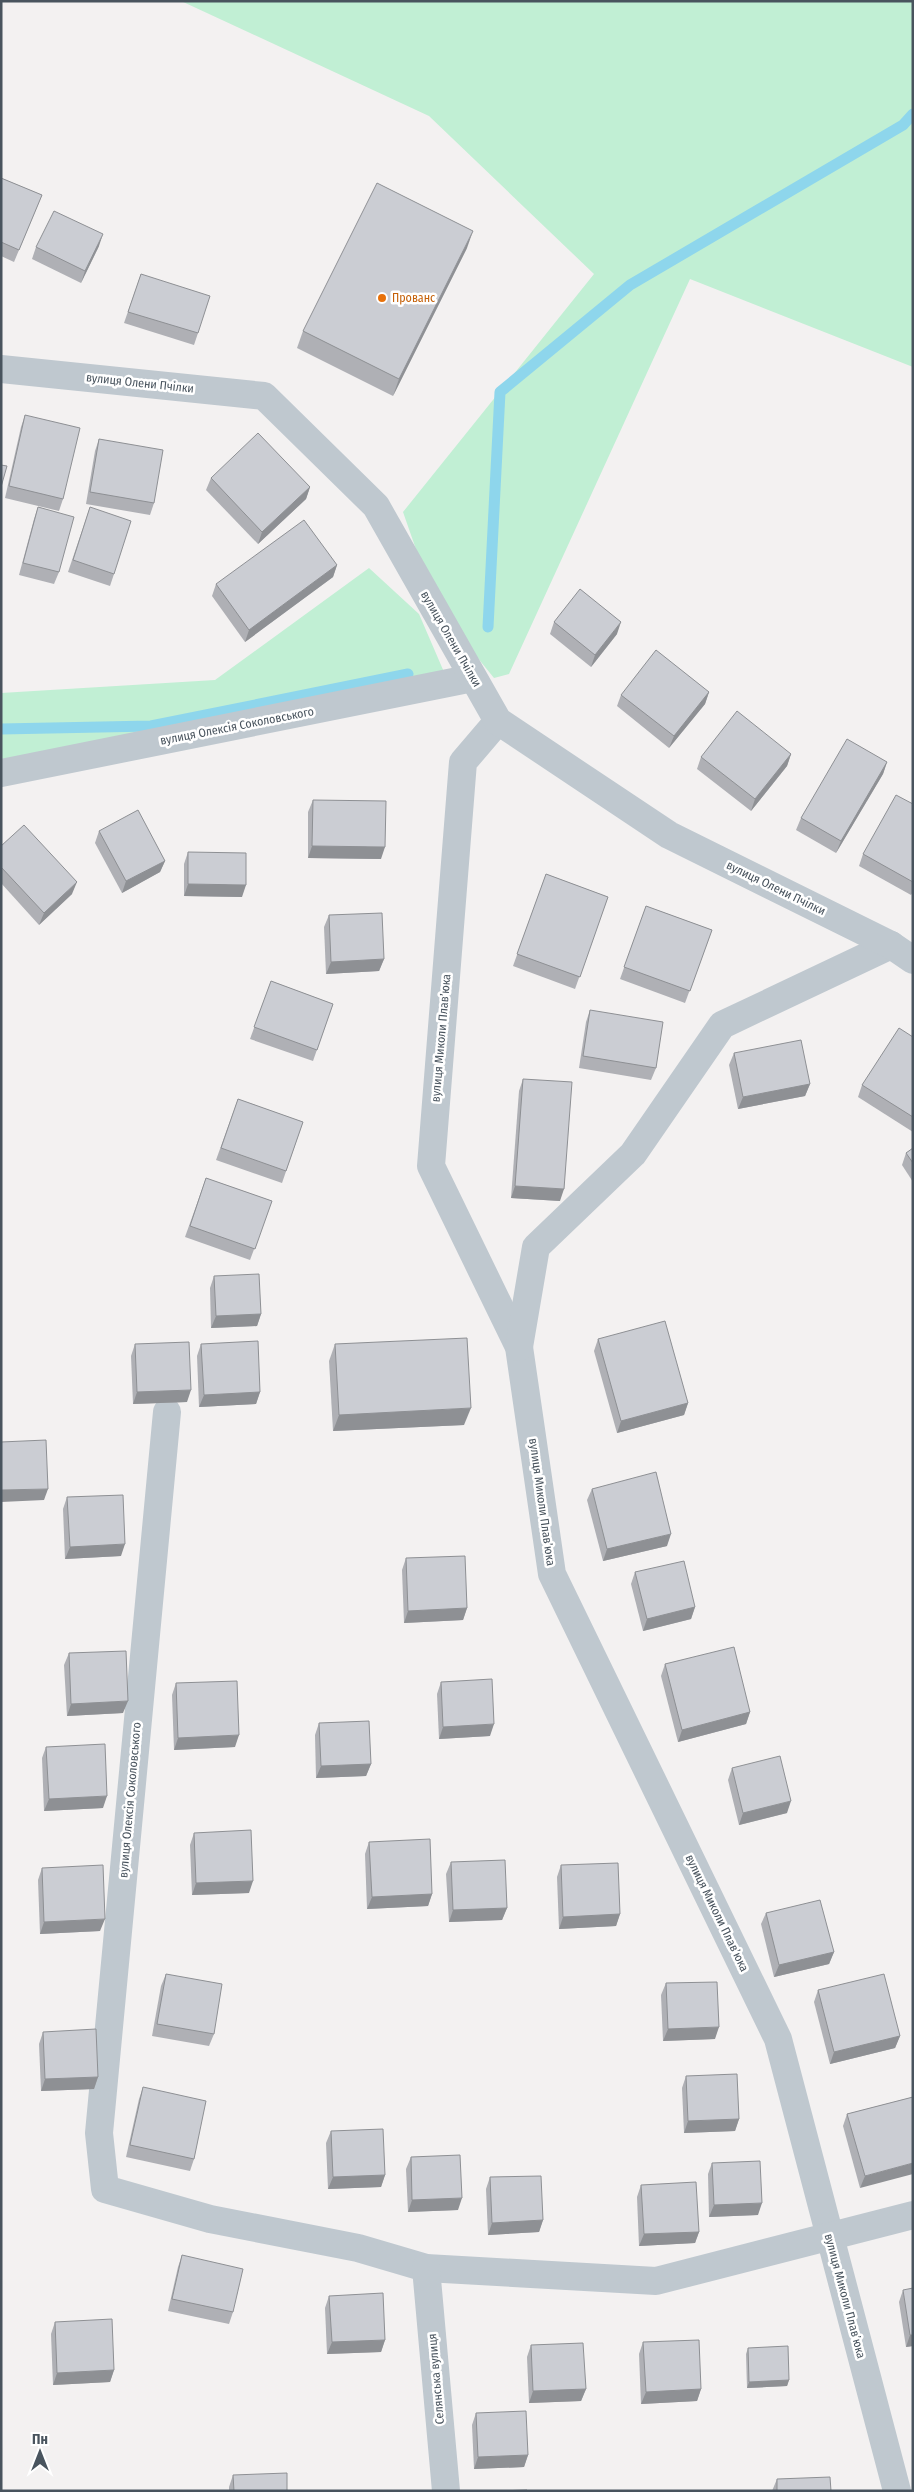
<svg xmlns="http://www.w3.org/2000/svg" width="914" height="2492" viewBox="0 0 914 2492" font-family="'Fira Sans Condensed',sans-serif">
<rect width="100%" height="100%" fill="#f3f1f1"/>
<g fill="#c1efd4">
<polygon points="181,1 913,1 913,367 690,279 509,674 494,678 468,646 425,575 403,512 594,274 429,116"/>
<polygon points="369,568 419,614 444,672 1,772 1,693 215,680"/>
</g>
<g fill="none" stroke-linecap="round" stroke-linejoin="round">
<g stroke="#8ed6ec" stroke-width="11">
<polyline points="488,627 500,392 630,285 903,125 913,114"/>
<polyline points="1,729 151,726 408,674"/>
</g>
<g stroke="#bfc8cf" stroke-width="28">
<polyline points="498,721 463,762 431,1166 519,1347 552,1574 778,2039 897,2491"/>
<polyline points="1,773 473,678"/>
<polyline points="519,1347 536,1247 633,1154 722,1025 891,945"/>
<polyline points="167,1412 99,2133 105,2189 210,2219 358,2248 426,2268 656,2281 913,2215"/>
<polyline points="426,2268 446,2491"/>
</g>
<polyline stroke="#bfc8cf" stroke-width="28" points="1,369 264,396 376,506 498,721 669,835 891,945 913,960"/>
</g>
<g fill="#afb0b5">
<polygon points="1,178 42,195 14,262 1,256"/>
<polygon points="99,246 81,283 32,259 36,247"/>
<polygon points="467,248 393,396 297,348 303,331"/>
<polygon points="141,274 198,333 194,345 124,323"/>
<polygon points="25,415 63,499 59,511 5,498 21,427"/>
<polygon points="99,439 154,503 150,515 86,504 95,451"/>
<polygon points="211,478 310,487 306,499 258,544 206,490"/>
<polygon points="38,507 59,572 54,584 19,575 34,519"/>
<polygon points="90,507 114,574 110,586 68,572"/>
<polygon points="337,565 333,577 245,642 212,596 216,584"/>
<polygon points="554,622 617,634 591,667 550,634"/>
<polygon points="709,692 705,704 669,748 617,706 621,695"/>
<polygon points="791,754 787,766 751,811 697,769 701,757"/>
<polygon points="887,762 883,774 836,853 796,830 801,818"/>
<polygon points="313,800 381,859 308,858 308,812"/>
<polygon points="913,804 913,892 911,895 859,866 863,854"/>
<polygon points="99,831 165,861 160,872 122,893 95,843"/>
<polygon points="1,846 72,894 39,925 1,883"/>
<polygon points="188,852 242,897 184,896 184,864"/>
<polygon points="546,874 608,897 575,989 513,966"/>
<polygon points="646,906 712,930 685,1003 620,979"/>
<polygon points="329,915 384,959 379,971 326,974 324,927"/>
<polygon points="271,981 333,1004 313,1061 250,1039"/>
<polygon points="590,1010 656,1068 651,1080 579,1068 586,1022"/>
<polygon points="913,1037 913,1132 858,1097 862,1085"/>
<polygon points="734,1053 810,1084 805,1096 738,1109 729,1065"/>
<polygon points="523,1079 560,1201 511,1198 519,1091"/>
<polygon points="238,1099 303,1122 282,1183 216,1160"/>
<polygon points="913,1148 913,1182 902,1165 906,1153"/>
<polygon points="206,1178 272,1201 250,1260 185,1237"/>
<polygon points="214,1276 261,1314 257,1326 211,1328 210,1288"/>
<polygon points="598,1339 688,1403 684,1415 617,1433 594,1351"/>
<polygon points="135,1344 187,1402 133,1404 131,1356"/>
<polygon points="201,1344 260,1392 256,1404 199,1407 197,1356"/>
<polygon points="335,1344 464,1425 333,1431 329,1361"/>
<polygon points="592,1489 667,1546 603,1561 587,1500"/>
<polygon points="67,1497 121,1556 65,1559 63,1509"/>
<polygon points="406,1558 467,1608 463,1620 404,1623 402,1570"/>
<polygon points="635,1572 695,1607 691,1619 643,1631 631,1584"/>
<polygon points="69,1653 123,1713 67,1716 64,1665"/>
<polygon points="665,1664 750,1712 746,1724 678,1742 661,1676"/>
<polygon points="441,1682 490,1736 439,1739 437,1694"/>
<polygon points="176,1683 235,1747 174,1750 172,1695"/>
<polygon points="319,1723 371,1764 366,1776 316,1778 315,1735"/>
<polygon points="46,1747 103,1808 44,1811 42,1758"/>
<polygon points="732,1768 787,1813 739,1825 728,1780"/>
<polygon points="194,1833 249,1893 192,1895 190,1845"/>
<polygon points="369,1842 432,1894 428,1906 367,1909 365,1854"/>
<polygon points="451,1862 507,1908 502,1920 449,1922 446,1874"/>
<polygon points="561,1865 620,1914 616,1926 559,1929 557,1877"/>
<polygon points="42,1868 100,1931 40,1934 38,1880"/>
<polygon points="766,1913 834,1952 829,1964 774,1977 761,1924"/>
<polygon points="166,1974 214,2034 209,2046 152,2036 161,1986"/>
<polygon points="666,1983 715,2039 663,2041 661,1995"/>
<polygon points="818,1990 900,2036 895,2048 830,2064 814,2002"/>
<polygon points="43,2032 98,2077 94,2089 41,2091 39,2044"/>
<polygon points="686,2076 739,2119 735,2131 684,2133 682,2088"/>
<polygon points="143,2087 194,2159 190,2171 126,2157 139,2099"/>
<polygon points="913,2097 860,2188 843,2126 847,2114"/>
<polygon points="331,2131 385,2175 381,2187 328,2189 326,2143"/>
<polygon points="411,2157 458,2210 408,2212 406,2169"/>
<polygon points="712,2163 758,2215 709,2217 708,2174"/>
<polygon points="490,2177 543,2220 539,2232 488,2235 486,2189"/>
<polygon points="641,2185 699,2232 695,2243 639,2246 637,2197"/>
<polygon points="182,2255 233,2312 229,2324 168,2311 178,2267"/>
<polygon points="903,2290 913,2346 906,2347 899,2302"/>
<polygon points="329,2296 385,2340 381,2352 327,2354 325,2308"/>
<polygon points="55,2322 114,2370 110,2382 53,2385 51,2334"/>
<polygon points="643,2342 701,2389 697,2401 641,2404 639,2354"/>
<polygon points="531,2345 586,2389 581,2401 529,2403 527,2357"/>
<polygon points="748,2348 789,2380 787,2386 747,2388 746,2354"/>
<polygon points="476,2413 528,2455 524,2467 474,2469 472,2425"/>
<polygon points="233,2475 287,2491 229,2491 229,2487"/>
<polygon points="777,2479 831,2491 772,2491"/>
</g>
<g fill="#8e9094">
<polygon points="473,231 467,248 393,396 399,379"/>
<polygon points="103,234 99,246 81,283 85,271"/>
<polygon points="310,487 306,499 258,544 262,532"/>
<polygon points="337,565 333,577 245,642 249,630"/>
<polygon points="621,622 617,634 591,667 595,655"/>
<polygon points="709,692 705,704 669,748 674,736"/>
<polygon points="791,754 787,766 751,811 755,799"/>
<polygon points="887,762 883,774 836,853 841,841"/>
<polygon points="312,846 385,847 381,859 308,858"/>
<polygon points="165,861 160,872 122,893 126,881"/>
<polygon points="77,882 72,894 39,925 44,913"/>
<polygon points="188,884 246,885 242,897 184,896"/>
<polygon points="384,959 379,971 326,974 331,962"/>
<polygon points="810,1084 805,1096 738,1109 743,1097"/>
<polygon points="515,1186 564,1189 560,1201 511,1198"/>
<polygon points="261,1314 257,1326 211,1328 216,1316"/>
<polygon points="191,1390 187,1402 133,1404 137,1392"/>
<polygon points="260,1392 256,1404 199,1407 204,1395"/>
<polygon points="688,1403 684,1415 617,1433 621,1421"/>
<polygon points="471,1408 464,1425 333,1431 339,1415"/>
<polygon points="48,1489 44,1500 1,1502 1,1490"/>
<polygon points="671,1534 667,1546 603,1561 607,1549"/>
<polygon points="125,1544 121,1556 65,1559 70,1547"/>
<polygon points="695,1607 691,1619 643,1631 647,1619"/>
<polygon points="467,1608 463,1620 404,1623 408,1611"/>
<polygon points="128,1701 123,1713 67,1716 71,1704"/>
<polygon points="750,1712 746,1724 678,1742 682,1730"/>
<polygon points="494,1724 490,1736 439,1739 443,1727"/>
<polygon points="239,1735 235,1747 174,1750 178,1738"/>
<polygon points="371,1764 366,1776 316,1778 321,1766"/>
<polygon points="107,1796 103,1808 44,1811 49,1799"/>
<polygon points="791,1801 787,1813 739,1825 743,1813"/>
<polygon points="253,1881 249,1893 192,1895 196,1883"/>
<polygon points="432,1894 428,1906 367,1909 372,1897"/>
<polygon points="507,1908 502,1920 449,1922 453,1910"/>
<polygon points="620,1914 616,1926 559,1929 563,1917"/>
<polygon points="105,1919 100,1931 40,1934 44,1922"/>
<polygon points="834,1952 829,1964 774,1977 779,1965"/>
<polygon points="719,2027 715,2039 663,2041 668,2029"/>
<polygon points="900,2036 895,2048 830,2064 834,2052"/>
<polygon points="98,2077 94,2089 41,2091 45,2079"/>
<polygon points="739,2119 735,2131 684,2133 688,2121"/>
<polygon points="913,2163 913,2174 860,2188 865,2176"/>
<polygon points="385,2175 381,2187 328,2189 333,2177"/>
<polygon points="462,2198 458,2210 408,2212 412,2200"/>
<polygon points="762,2203 758,2215 709,2217 714,2205"/>
<polygon points="543,2220 539,2232 488,2235 492,2223"/>
<polygon points="699,2232 695,2243 639,2246 644,2234"/>
<polygon points="910,2335 913,2335 913,2346 906,2347"/>
<polygon points="385,2340 381,2352 327,2354 332,2342"/>
<polygon points="114,2370 110,2382 53,2385 57,2373"/>
<polygon points="789,2380 787,2386 747,2388 749,2382"/>
<polygon points="586,2389 581,2401 529,2403 533,2391"/>
<polygon points="701,2389 697,2401 641,2404 646,2392"/>
<polygon points="528,2455 524,2467 474,2469 478,2457"/>
</g>
<g fill="#cbcdd3" stroke="#8e9094">
<polygon points="1,178 42,195 19,250 1,242"/>
<polygon points="377,183 473,231 399,379 303,331"/>
<polygon points="54,211 103,234 85,271 36,247"/>
<polygon points="141,274 210,296 198,333 128,312"/>
<polygon points="25,415 80,428 63,499 9,486"/>
<polygon points="258,433 310,487 262,532 211,478"/>
<polygon points="99,439 163,450 154,503 90,492"/>
<polygon points="1,465 7,466 1,487"/>
<polygon points="38,507 74,517 59,572 23,563"/>
<polygon points="90,507 131,521 114,574 73,560"/>
<polygon points="304,520 337,565 249,630 216,584"/>
<polygon points="580,589 621,622 595,655 554,622"/>
<polygon points="656,650 709,692 674,736 621,695"/>
<polygon points="737,711 791,754 755,799 701,757"/>
<polygon points="847,739 887,762 841,841 801,818"/>
<polygon points="896,795 913,804 913,882 863,854"/>
<polygon points="313,800 386,801 385,847 312,846"/>
<polygon points="138,810 165,861 126,881 99,831"/>
<polygon points="24,825 77,882 44,913 1,867 1,846"/>
<polygon points="188,852 246,853 246,885 188,884"/>
<polygon points="546,874 608,897 580,977 517,954"/>
<polygon points="646,906 712,930 690,991 624,967"/>
<polygon points="382,913 384,959 331,962 329,915"/>
<polygon points="271,981 333,1004 317,1050 254,1027"/>
<polygon points="590,1010 663,1022 656,1068 583,1056"/>
<polygon points="899,1028 913,1037 913,1117 862,1085"/>
<polygon points="801,1040 810,1084 743,1097 734,1053"/>
<polygon points="523,1079 572,1082 564,1189 515,1186"/>
<polygon points="238,1099 303,1122 286,1171 221,1148"/>
<polygon points="913,1148 913,1163 906,1153"/>
<polygon points="206,1178 272,1201 255,1249 190,1226"/>
<polygon points="259,1274 261,1314 216,1316 214,1276"/>
<polygon points="665,1321 688,1403 621,1421 598,1339"/>
<polygon points="467,1338 471,1408 339,1415 335,1344"/>
<polygon points="258,1341 260,1392 204,1395 201,1344"/>
<polygon points="189,1342 191,1390 137,1392 135,1344"/>
<polygon points="46,1440 48,1489 1,1490 1,1442"/>
<polygon points="656,1472 671,1534 607,1549 592,1489"/>
<polygon points="123,1495 125,1544 70,1547 67,1497"/>
<polygon points="465,1556 467,1608 408,1611 406,1558"/>
<polygon points="684,1561 695,1607 647,1619 635,1572"/>
<polygon points="734,1647 750,1712 682,1730 665,1664"/>
<polygon points="126,1651 128,1701 71,1704 69,1653"/>
<polygon points="492,1679 494,1724 443,1727 441,1682"/>
<polygon points="237,1681 239,1735 178,1738 176,1683"/>
<polygon points="369,1721 371,1764 321,1766 319,1723"/>
<polygon points="105,1744 107,1796 49,1799 46,1747"/>
<polygon points="780,1756 791,1801 743,1813 732,1768"/>
<polygon points="251,1830 253,1881 196,1883 194,1833"/>
<polygon points="430,1839 432,1894 372,1897 369,1842"/>
<polygon points="505,1860 507,1908 453,1910 451,1862"/>
<polygon points="618,1863 620,1914 563,1917 561,1865"/>
<polygon points="103,1865 105,1919 44,1922 42,1868"/>
<polygon points="820,1900 834,1952 779,1965 766,1913"/>
<polygon points="166,1974 222,1984 214,2034 157,2024"/>
<polygon points="884,1974 900,2036 834,2052 818,1990"/>
<polygon points="717,1982 719,2027 668,2029 666,1983"/>
<polygon points="96,2029 98,2077 45,2079 43,2032"/>
<polygon points="737,2074 739,2119 688,2121 686,2076"/>
<polygon points="143,2087 206,2101 194,2159 130,2145"/>
<polygon points="913,2097 913,2163 865,2176 847,2114"/>
<polygon points="383,2129 385,2175 333,2177 331,2131"/>
<polygon points="460,2155 462,2198 412,2200 411,2157"/>
<polygon points="760,2161 762,2203 714,2205 712,2163"/>
<polygon points="541,2176 543,2220 492,2223 490,2177"/>
<polygon points="696,2182 699,2232 644,2234 641,2185"/>
<polygon points="182,2255 243,2269 233,2312 172,2299"/>
<polygon points="913,2288 913,2335 910,2335 903,2290"/>
<polygon points="383,2293 385,2340 332,2342 329,2296"/>
<polygon points="112,2319 114,2370 57,2373 55,2322"/>
<polygon points="699,2340 701,2389 646,2392 643,2342"/>
<polygon points="583,2343 586,2389 533,2391 531,2345"/>
<polygon points="788,2346 789,2380 749,2382 748,2348"/>
<polygon points="526,2411 528,2455 478,2457 476,2413"/>
<polygon points="287,2473 287,2491 234,2491 233,2475"/>
<polygon points="830,2477 831,2491 777,2491 777,2479"/>
<polygon points="527,2490 527,2491 498,2491"/>
</g>
<circle fill="#e8710a" stroke="#fff" stroke-width="2" cx="382" cy="298" r="5"/>
<g text-anchor="middle" stroke-width="5" stroke-linejoin="round" paint-order="stroke">
<g font-size="12" fill="#c56008" stroke="#fff" text-anchor="start">
<text x="392" y="302">Прованс</text>
</g>
<g font-size="12" fill="#49545e" stroke="#fff">
<text transform="translate(140 383) rotate(6)" y="4">вулиця Олени Пчілки</text>
<text transform="translate(451 639) rotate(60)" y="4">вулиця Олени Пчілки</text>
<text transform="translate(237 726) rotate(-11)" y="4">вулиця Олексія Соколовського</text>
<text transform="translate(776 888) rotate(26)" y="4">вулиця Олени Пчілки</text>
<text transform="translate(441 1038) rotate(-85)" y="4">вулиця Миколи Плавʼюка</text>
<text transform="translate(542 1502) rotate(82)" y="4">вулиця Миколи Плавʼюка</text>
<text transform="translate(130 1800) rotate(-85)" y="4">вулиця Олексія Соколовського</text>
<text transform="translate(717 1913) rotate(64)" y="4">вулиця Миколи Плавʼюка</text>
<text transform="translate(845 2296) rotate(75)" y="4">вулиця Миколи Плавʼюка</text>
<text transform="translate(436 2379) rotate(-95)" y="4">Селянська вулиця</text>
</g>
</g>
<rect width="914" height="2492" fill="none" stroke="#49545e" stroke-width="5"/>
<g transform="translate(40 2452)" stroke="#ffffff" stroke-width="4" paint-order="stroke">
<path d="M0-4L9 19L0 12L-9 19Z" fill="#49545e"/>
<text y="-8" font-size="14" font-weight="bold" text-anchor="middle" fill="#49545e">Пн</text>
</g>
</svg>
